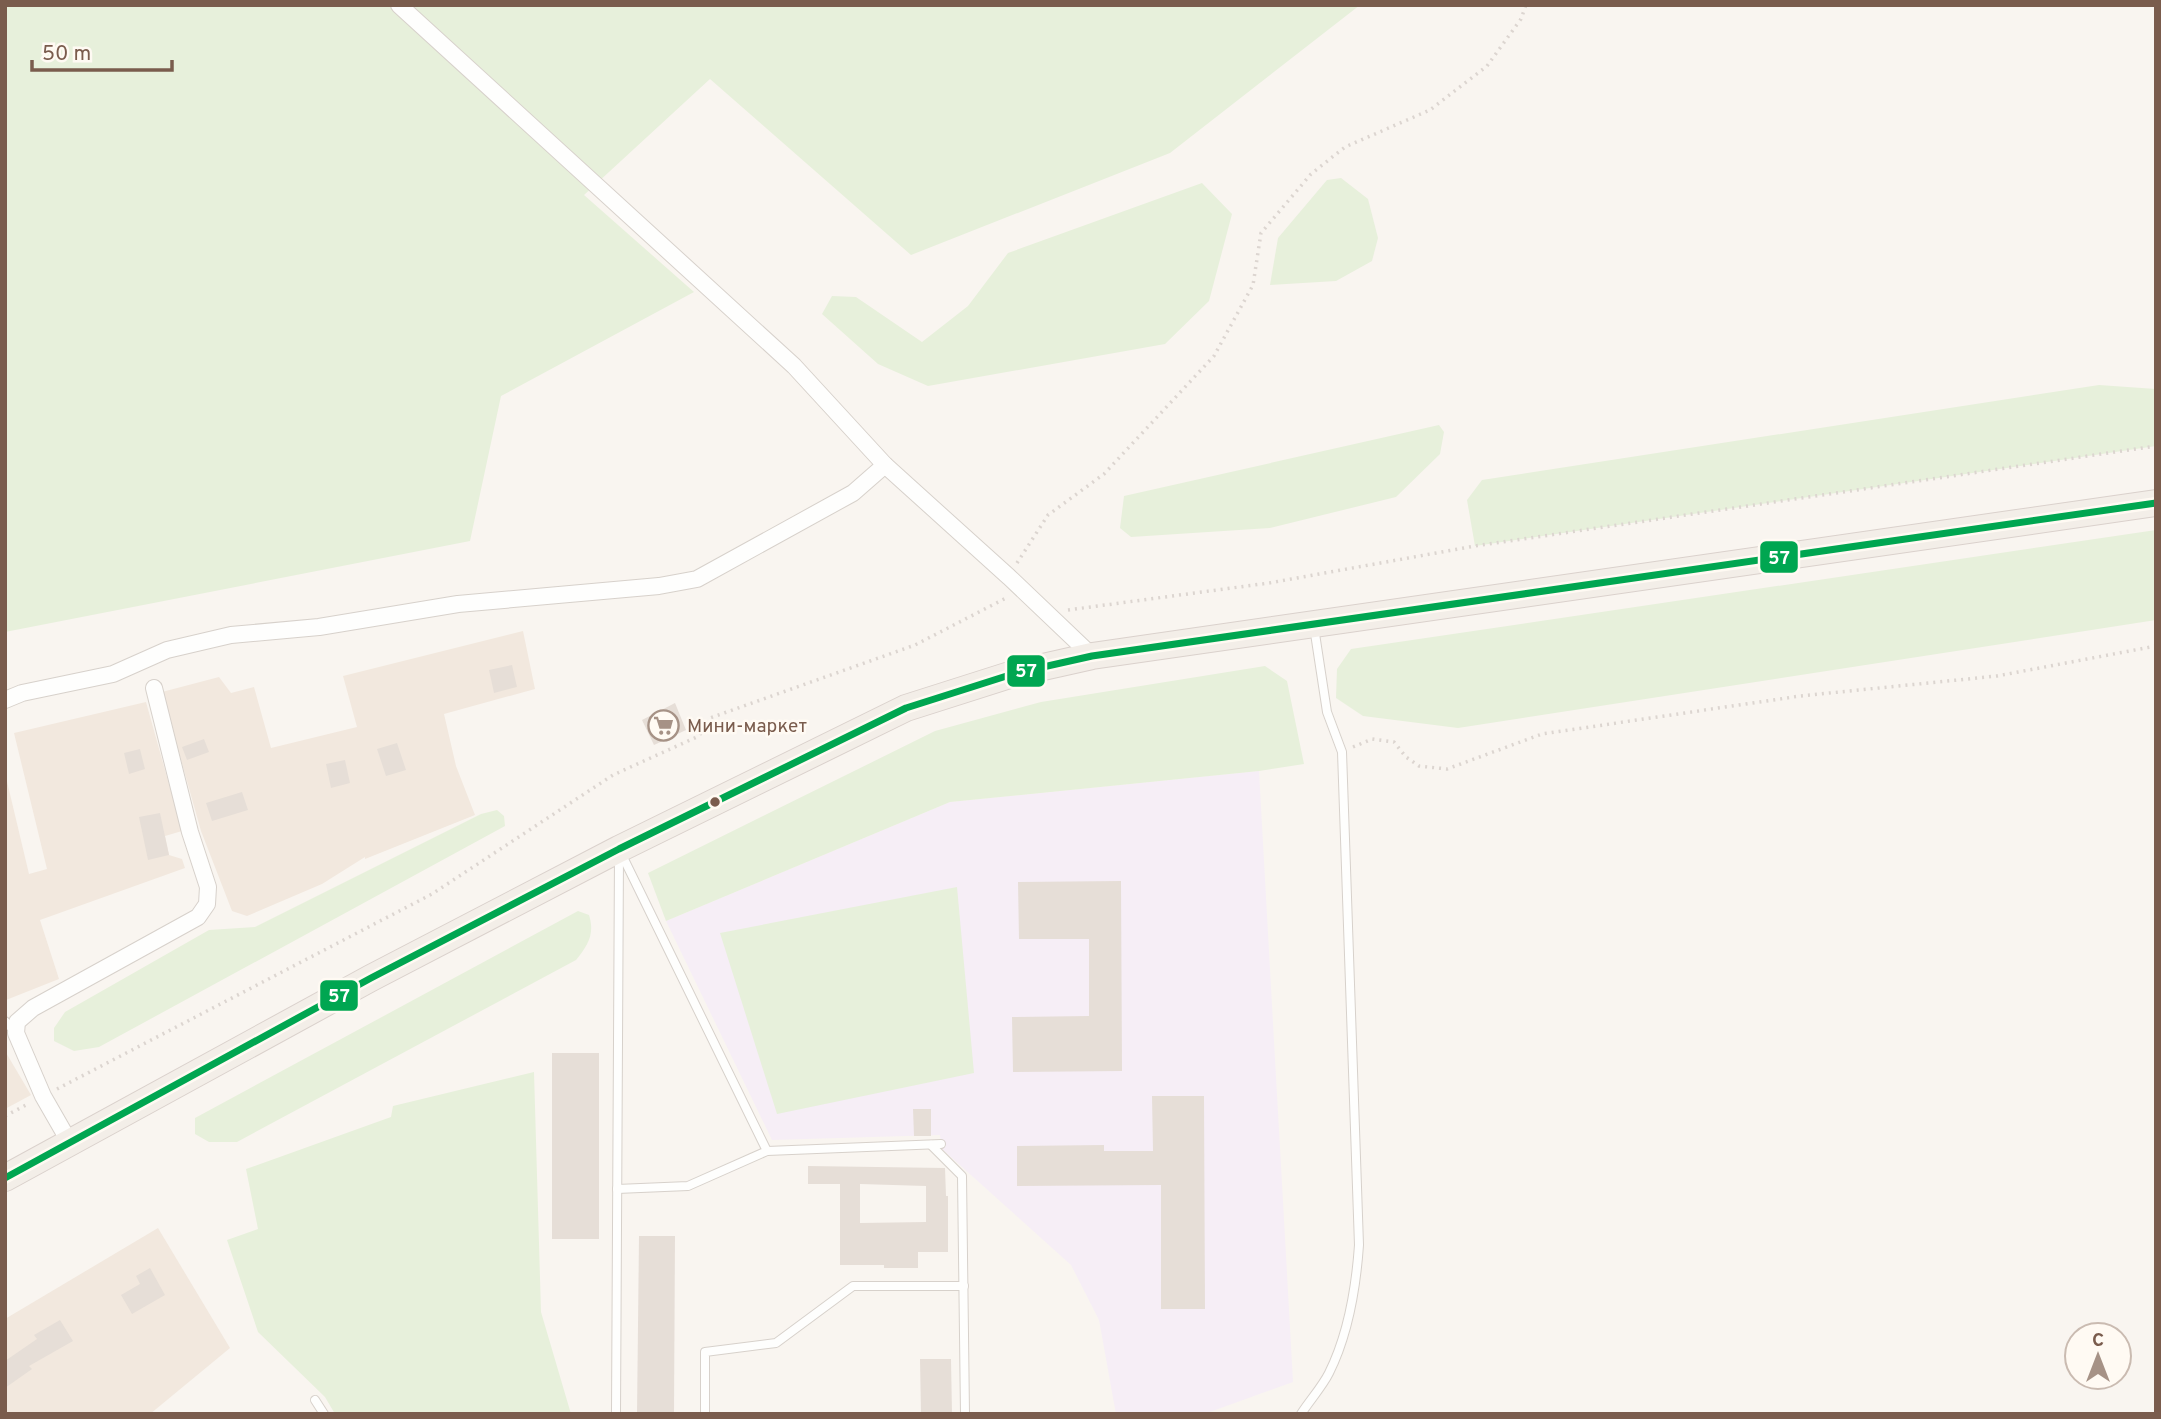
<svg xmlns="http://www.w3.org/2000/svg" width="2161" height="1419" viewBox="0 0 2161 1419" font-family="Overpass,sans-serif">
<rect width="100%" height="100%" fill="#f9f5f0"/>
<g fill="#f2e8de">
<polygon points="523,631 535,689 444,714 456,766 475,815 365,859 365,857 322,884 247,916 232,911 201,831 162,692 219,677 231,693 254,687 271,748 357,727 343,676"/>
<polygon points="146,702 182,831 165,836 169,855 182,859 185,868 40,920 59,979 6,1000 5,773 29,874 47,869 14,733"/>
<polygon points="5,1051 31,1095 5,1109"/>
<polygon points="158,1228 230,1348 150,1414 5,1414 5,1319"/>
</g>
<polygon fill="#f6eef6" points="1259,771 1293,1382 1207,1413 1116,1414 1099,1320 1071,1265 942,1149 940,1135 772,1140 666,921 950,802"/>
<g fill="#e7f0db">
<polygon points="5,5 1360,5 1170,153 911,255 710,79 584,195 694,292 501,396 470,541 5,632"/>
<polygon points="1341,178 1368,199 1378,238 1372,261 1336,281 1270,285 1278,238 1327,180"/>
<polygon points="1202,183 1232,214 1209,301 1165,344 928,386 878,364 822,314 832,296 856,297 922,342 968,306 1008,253"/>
<polygon points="2099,385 2156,389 2156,446 1475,546 1467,500 1482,480"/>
<polygon points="1439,425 1444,432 1440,454 1396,497 1270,528 1131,537 1120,528 1124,496"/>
<polygon points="2156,530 2156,620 1458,728 1363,716 1336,698 1337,669 1351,649"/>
<polygon points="1265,666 1287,681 1304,764 1259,771 950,802 666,921 648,873 935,731 1041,702"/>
<polygon points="497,810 504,816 505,826 99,1047 74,1051 54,1041 54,1028 65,1012 209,930 255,927 481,814"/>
<polygon points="957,887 974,1073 777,1114 720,933"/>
<path d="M578,911l11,4c6,19 -1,30 -13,45l-339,182h-28l-14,-8v-16z"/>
<polygon points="534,1072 541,1312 571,1414 335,1414 325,1397 258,1332 227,1240 258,1229 246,1169 391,1117 393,1106"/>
</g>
<g fill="#e6ded7" fill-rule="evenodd">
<polygon points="512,665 517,687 494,693 489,670"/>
<polygon points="675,703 686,730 654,745 642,720"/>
<polygon points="204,739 209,752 187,760 182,747"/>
<polygon points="397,743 406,770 386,776 377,749"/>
<polygon points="140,749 145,769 129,774 124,753"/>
<polygon points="345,760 350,783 331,788 326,764"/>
<polygon points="242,792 248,810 212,821 206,803"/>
<polygon points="160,813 169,855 148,860 139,817"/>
<polygon points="1121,881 1122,1071 1013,1072 1012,1017 1089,1016 1089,939 1019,939 1018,882"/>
<rect x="552" y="1053" width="47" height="186"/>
<polygon points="1152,1096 1204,1096 1205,1309 1161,1309 1161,1185 1017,1186 1017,1146 1104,1145 1104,1151 1153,1151"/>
<polygon points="913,1109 931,1109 931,1136 914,1136"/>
<path d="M808,1166l137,2 1,28h2v56h-30v16h-34v-3h-44v-81h-32zM860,1184l66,2v36l-66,1z"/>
<polygon points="639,1236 675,1236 674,1414 637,1414"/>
<polygon points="150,1268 165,1295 132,1314 121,1295 140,1284 136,1276"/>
<polygon points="60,1320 73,1341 29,1366 32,1369 5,1388 5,1361 37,1339 34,1335"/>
<polygon points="920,1359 951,1359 952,1414 921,1414"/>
</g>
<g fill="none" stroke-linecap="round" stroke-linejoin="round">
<defs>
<g id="service">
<polyline points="5,1021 16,1033"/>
<polyline points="931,1145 962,1176 965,1414"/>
<polyline points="767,1151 941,1144"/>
<polyline points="617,1189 688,1186 767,1151 621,853"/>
<polyline points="315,1400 324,1414"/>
<polyline points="616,1414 619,855"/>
<polyline points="705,1414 705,1352 776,1343 853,1286 964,1286"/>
<path d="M1301,1414c9,-14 21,-27 28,-41 20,-40 27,-85 30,-128l-17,-493 -15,-40 -13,-85"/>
</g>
<g id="minor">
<polyline points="399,5 794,366 885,465 1009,577 1092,656"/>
<polyline points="5,700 22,693 113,674 167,650 231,635 319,627 458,604 659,586 697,579 853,493 885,465"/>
<polyline points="70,1143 43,1096 16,1033 17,1022 33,1008 198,917 207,904 208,887 190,832 154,688"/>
</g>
<polyline id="primary" points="5,1178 371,978 619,849 906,708 1016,673 1092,656 2156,503"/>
</defs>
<use href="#service" stroke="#d7d1cb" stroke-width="10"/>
<use href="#minor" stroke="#d7d1cb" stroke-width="18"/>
<use href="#primary" stroke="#dad1cc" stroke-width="28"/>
<g stroke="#dcd5d0" stroke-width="3.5" stroke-dasharray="2 5" stroke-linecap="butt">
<polyline points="1017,563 1048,515 1104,474 1214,356 1253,285 1261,233 1311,174 1345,147 1430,110 1487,66 1521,19 1526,5"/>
<polyline points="1068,610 1269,583 1475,546 2156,446"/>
<polyline points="1353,747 1372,739 1394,742 1406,757 1419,766 1447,769 1542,734 1800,696 1997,676 2156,646"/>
<polyline points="57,1089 432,894 613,775 699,736 710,718 915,645 1008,597"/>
<polyline points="5,1116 28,1104"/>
</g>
<use href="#service" stroke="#fefefd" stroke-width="8"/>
<use href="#minor" stroke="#fefefd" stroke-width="16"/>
<use href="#primary" stroke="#f3eee8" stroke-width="26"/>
<defs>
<polyline id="bus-1" points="5,1178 371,978 619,849 906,708 1016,673 1092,656 2156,503"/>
</defs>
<use href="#bus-1" stroke="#fffaf3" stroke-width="12"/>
<use href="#bus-1" stroke="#00a651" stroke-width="7"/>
</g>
<defs>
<symbol id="supermarket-ring" viewBox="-11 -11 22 22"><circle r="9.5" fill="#fffaf3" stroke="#a69286" stroke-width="1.5"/><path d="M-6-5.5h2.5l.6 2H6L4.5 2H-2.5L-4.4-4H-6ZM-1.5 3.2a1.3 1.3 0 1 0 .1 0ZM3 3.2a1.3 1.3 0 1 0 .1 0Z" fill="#a69286"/></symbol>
</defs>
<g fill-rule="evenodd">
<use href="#supermarket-ring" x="646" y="708" width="35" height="35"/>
</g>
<circle fill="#7a5c4d" stroke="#fffaf3" stroke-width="2.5" cx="715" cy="802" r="6"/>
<g text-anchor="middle" stroke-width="5" stroke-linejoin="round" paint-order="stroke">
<g font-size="19" fill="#7a5c4d" stroke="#fffaf3" text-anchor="start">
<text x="687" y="732">Мини-маркет</text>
</g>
</g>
<g stroke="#fffaf3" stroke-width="2.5">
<rect x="1759" y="540" width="40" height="34" rx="7" fill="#00a651"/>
<rect x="1006" y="654" width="40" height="34" rx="7" fill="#00a651"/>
<rect x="319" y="979" width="40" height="33" rx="7" fill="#00a651"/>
</g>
<g font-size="19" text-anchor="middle" font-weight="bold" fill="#fff">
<text x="1779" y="564">57</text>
<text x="1026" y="677">57</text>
<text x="339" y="1002">57</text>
</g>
<rect width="2161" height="1419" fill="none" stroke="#7a5c4d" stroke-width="14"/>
<g transform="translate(2098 1356)"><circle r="33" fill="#fffaf3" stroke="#cabbb1" stroke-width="2"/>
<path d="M0-5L12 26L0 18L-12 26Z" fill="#a69286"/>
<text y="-10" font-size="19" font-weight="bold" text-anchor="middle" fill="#7a5c4d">С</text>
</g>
<path d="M32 60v10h140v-10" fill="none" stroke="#7a5c4d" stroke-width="3.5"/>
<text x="42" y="60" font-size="21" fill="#7a5c4d" stroke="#fffaf3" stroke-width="5" paint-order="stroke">50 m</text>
</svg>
